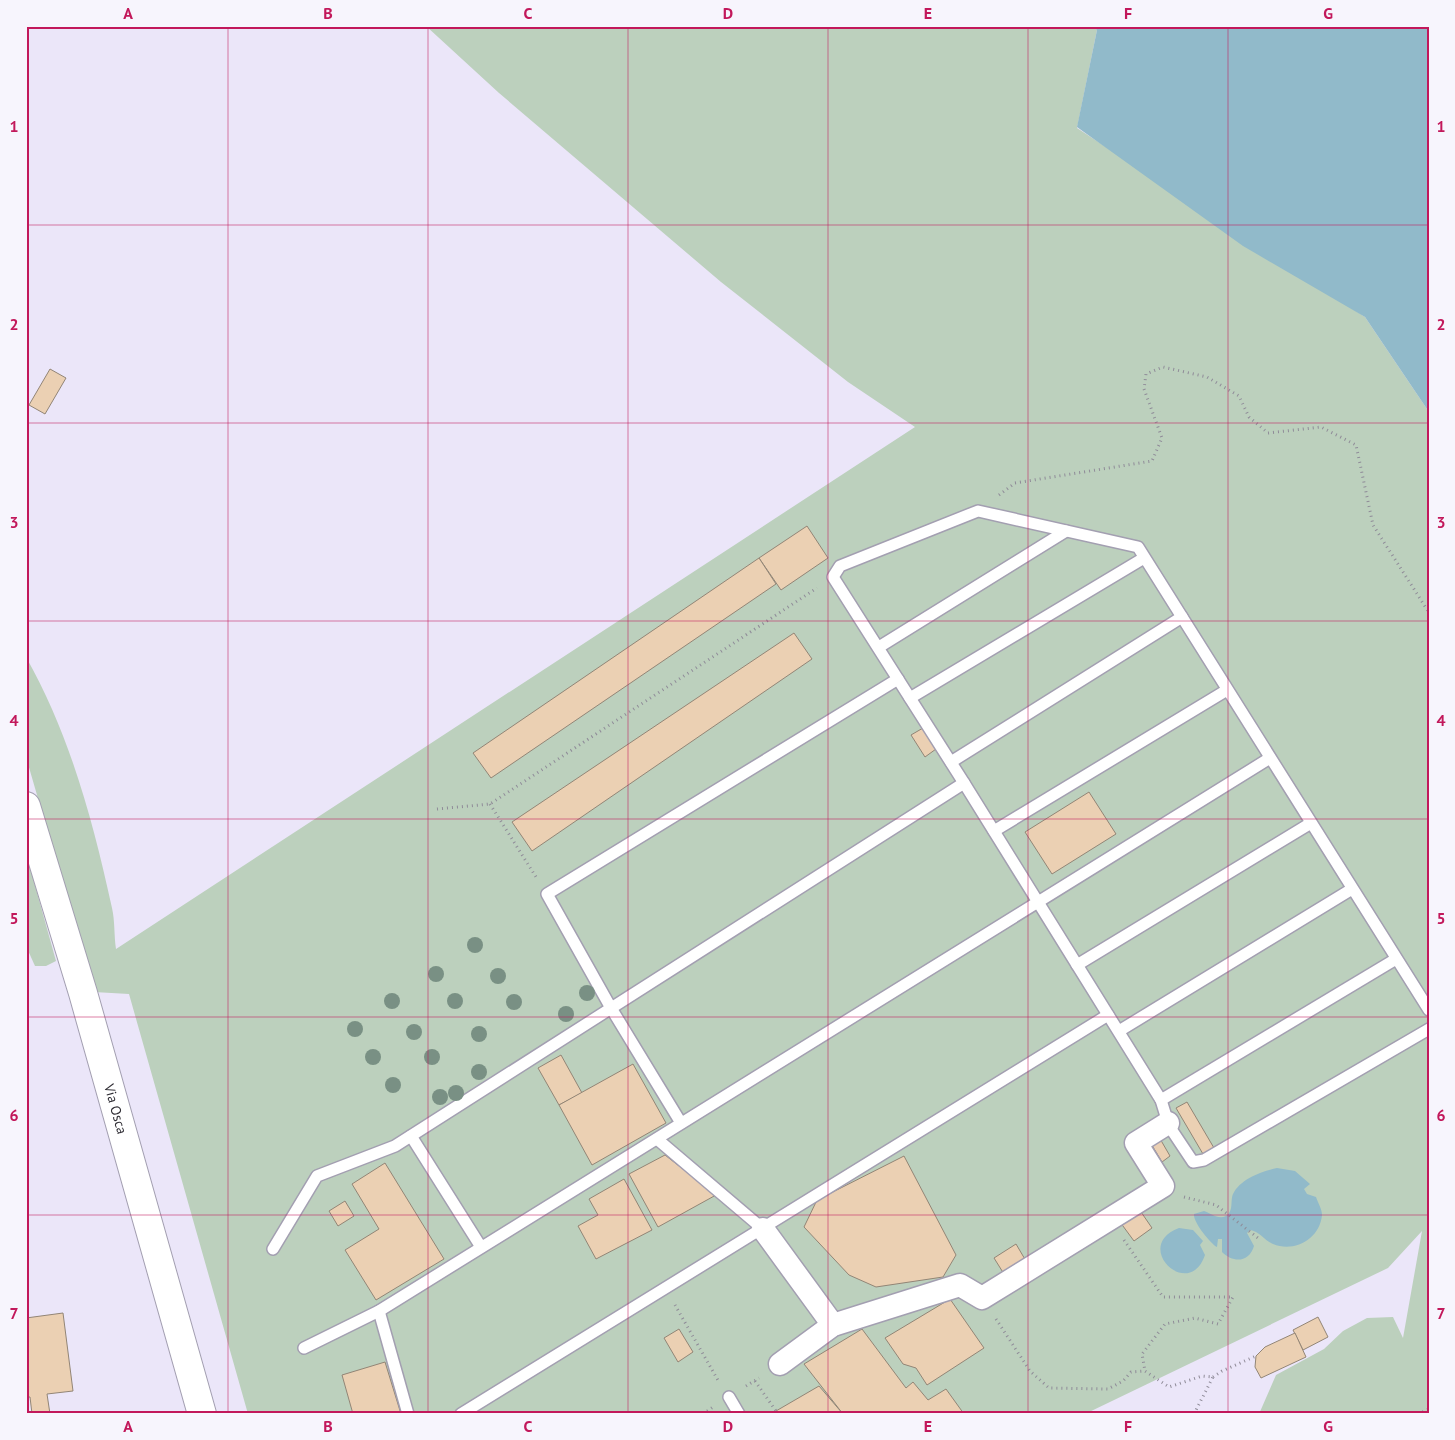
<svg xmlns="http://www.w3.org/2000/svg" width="1455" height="1440" viewBox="0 0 1455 1440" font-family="'PT Sans',sans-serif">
<rect width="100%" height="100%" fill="#ebe6f9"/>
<g fill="#bcd0bd">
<path d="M426,26h665l6,4 -20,98 288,189 64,95v1002h-170l17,-39 48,-26 19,-18 24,-13 26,-1 10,21 19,-107 -34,37 -303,146h-837l-119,-420 -35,-2 -68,-235v-100c44,78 67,164 86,251 3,13 2,28 4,41l799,-522 -67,-45 -127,-100 -222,-189z"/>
<polygon points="26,853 56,961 46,966 35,966 26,946"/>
</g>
<g fill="#91baca">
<polygon points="1091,26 1429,26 1429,412 1365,317 1243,246 1077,127 1097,30"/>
<path d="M1277,1168l18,3 15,13 -6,5 3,5 9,3c2,6 6,12 6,18 -2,24 -28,38 -49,29 -8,-3 -14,-13 -23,-14l-3,3 7,13c-5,17 -21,17 -32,6v-13h-4l-1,8c-7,-4 -24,-25 -23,-33l10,-3c7,2 14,9 22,5 8,-5 4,-15 7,-22 7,-15 29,-23 44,-26z"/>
<path d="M1179,1228l14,2 10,11 -3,4 5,10c-16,47 -74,-9 -26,-27z"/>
</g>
<g fill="#ebd0b3" stroke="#928576">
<polygon points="50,369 66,378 45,414 29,405"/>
<polygon points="807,526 828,558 781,590 759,558"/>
<polygon points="759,558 776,584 491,778 473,753"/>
<polygon points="794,633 812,659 532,851 512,822"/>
<polygon points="923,728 936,749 925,757 911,735"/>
<polygon points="1089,792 1116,834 1052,874 1025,832"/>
<polygon points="561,1055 582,1093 559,1105 538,1068"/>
<polygon points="633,1064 666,1123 592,1165 559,1105"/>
<polygon points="1187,1102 1214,1148 1203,1154 1176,1108"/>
<polygon points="1159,1137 1170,1156 1162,1162 1150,1142"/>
<polygon points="665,1155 716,1195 658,1227 629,1174"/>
<polygon points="904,1156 956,1255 943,1277 876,1287 849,1275 804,1227 817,1200"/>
<polygon points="385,1163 444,1259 376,1300 345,1250 379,1229 352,1184"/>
<polygon points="624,1179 652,1230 596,1259 578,1226 598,1215 589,1199"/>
<polygon points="345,1201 354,1216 338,1226 329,1211"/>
<polygon points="1139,1209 1152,1228 1134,1241 1120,1222"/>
<polygon points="1016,1244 1026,1261 1004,1274 994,1258"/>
<polygon points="950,1299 984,1348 927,1385 916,1368 903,1364 885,1338"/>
<polygon points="63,1313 73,1391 47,1394 50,1414 32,1414 30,1397 26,1397 26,1318"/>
<polygon points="1318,1317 1328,1337 1303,1350 1293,1330"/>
<polygon points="679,1329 693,1352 678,1362 664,1338"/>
<polygon points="862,1329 906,1388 913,1382 928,1400 946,1389 964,1414 843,1414 804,1364"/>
<polygon points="1295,1333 1306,1357 1261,1378 1255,1367 1256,1356 1265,1347"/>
<polygon points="385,1362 401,1414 353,1414 342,1375"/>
<polygon points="819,1386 843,1414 771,1414 776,1411"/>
</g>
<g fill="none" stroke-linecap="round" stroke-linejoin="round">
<defs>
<g id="lane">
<polyline points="879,647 1066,531"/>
<polyline points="910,698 1144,558"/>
<polyline points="951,762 1182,617"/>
<polyline points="994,831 1227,690"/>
<polyline points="1077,965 1311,823"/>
<polyline points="1429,1010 1138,547 978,511 840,566 833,577 964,783 1161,1100 1169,1126 1193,1162 1204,1160 1429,1029"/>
<polyline points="1119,1031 1352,889"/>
<polyline points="1161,1100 1396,959"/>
<polyline points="681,1123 611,1008 547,894 898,679"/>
<polyline points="411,1136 481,1247"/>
<polyline points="657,1139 763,1229"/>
<polyline points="273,1249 317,1176 395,1146 964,783"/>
<polyline points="379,1311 408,1414"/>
<polyline points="304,1348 379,1311 1270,758"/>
<polyline points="729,1397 739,1414"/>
<polyline points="461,1414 1108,1015"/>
</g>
<g id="street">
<polyline points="763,1229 833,1325"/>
<polyline points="780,1364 833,1325 960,1285 982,1298 1163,1186 1136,1143 1168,1123"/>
</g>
<g id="secondary">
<path id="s1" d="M26,806l57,187 119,421"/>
</g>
</defs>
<use href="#lane" stroke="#a39fb1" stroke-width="14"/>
<use href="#street" stroke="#a39fb1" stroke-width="25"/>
<use href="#secondary" stroke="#a39fb1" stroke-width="30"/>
<g stroke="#8f8b98" stroke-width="3" stroke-dasharray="1 4" stroke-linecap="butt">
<polyline points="999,495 1015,483 1152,461 1162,438 1144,389 1146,374 1163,367 1207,377 1239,396 1249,417 1268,433 1321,427 1356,445 1373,525 1428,611"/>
<polyline points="490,804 536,877"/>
<polyline points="437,809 490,804 817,588"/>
<polyline points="1184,1197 1216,1205 1258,1238"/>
<polyline points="1124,1240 1163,1297 1233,1297 1218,1324 1195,1318 1165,1324 1142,1354 1145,1371"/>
<polyline points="675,1305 719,1382"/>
<polyline points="996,1319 1030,1371 1049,1388 1108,1389 1123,1381 1131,1372 1145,1371 1169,1387 1202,1376 1213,1377 1194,1414"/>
<polyline points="1213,1377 1222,1371 1256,1356"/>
<polyline points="755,1381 776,1411"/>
<polyline points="746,1386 759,1378"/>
<polyline points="703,1414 713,1407"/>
<polyline points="1295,1414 1331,1414"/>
<polyline points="1418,1414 1429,1409"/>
</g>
<use href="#lane" stroke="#fff" stroke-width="11"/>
<use href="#street" stroke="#fff" stroke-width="22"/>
<use href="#secondary" stroke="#fff" stroke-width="28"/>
</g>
<g fill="#799084">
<circle cx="475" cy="945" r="8"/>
<circle cx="436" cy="974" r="8"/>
<circle cx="498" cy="976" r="8"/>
<circle cx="587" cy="993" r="8"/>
<circle cx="392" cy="1001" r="8"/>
<circle cx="455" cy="1001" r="8"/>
<circle cx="514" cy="1002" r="8"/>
<circle cx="566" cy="1014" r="8"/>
<circle cx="355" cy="1029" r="8"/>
<circle cx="414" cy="1032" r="8"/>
<circle cx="479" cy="1034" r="8"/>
<circle cx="373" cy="1057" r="8"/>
<circle cx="432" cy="1057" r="8"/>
<circle cx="479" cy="1072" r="8"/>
<circle cx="393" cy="1085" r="8"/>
<circle cx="456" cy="1093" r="8"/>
<circle cx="440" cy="1097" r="8"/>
</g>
<path fill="none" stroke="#c2185b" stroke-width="1" stroke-opacity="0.55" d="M228,26v1388M428,26v1388M628,26v1388M828,26v1388M1028,26v1388M1228,26v1388M26,225h1403M26,423h1403M26,621h1403M26,819h1403M26,1017h1403M26,1215h1403"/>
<g text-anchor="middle" stroke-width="4.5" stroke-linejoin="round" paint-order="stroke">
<g font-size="14" fill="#302e35" stroke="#f7f5fd">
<text dy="5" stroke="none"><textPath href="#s1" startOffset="316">Via Osca</textPath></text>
</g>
</g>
<rect width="1455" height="1440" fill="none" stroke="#f7f5fd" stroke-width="55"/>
<rect x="28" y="28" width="1400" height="1384" fill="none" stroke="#c2185b" stroke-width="2"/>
<g font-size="16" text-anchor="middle" font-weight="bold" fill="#c2185b">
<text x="128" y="19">A</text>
<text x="328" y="19">B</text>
<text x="528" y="19">C</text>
<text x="728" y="19">D</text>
<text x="928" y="19">E</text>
<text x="1128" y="19">F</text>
<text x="1328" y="19">G</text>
<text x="14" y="132">1</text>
<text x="1441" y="132">1</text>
<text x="14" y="330">2</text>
<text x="1441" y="330">2</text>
<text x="14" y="528">3</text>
<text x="1441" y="528">3</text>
<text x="14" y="726">4</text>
<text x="1441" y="726">4</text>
<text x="14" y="924">5</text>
<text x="1441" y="924">5</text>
<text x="14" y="1121">6</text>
<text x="1441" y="1121">6</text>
<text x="14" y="1319">7</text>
<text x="1441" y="1319">7</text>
<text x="128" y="1432">A</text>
<text x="328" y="1432">B</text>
<text x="528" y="1432">C</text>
<text x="728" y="1432">D</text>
<text x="928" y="1432">E</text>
<text x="1128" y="1432">F</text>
<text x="1328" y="1432">G</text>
</g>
</svg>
